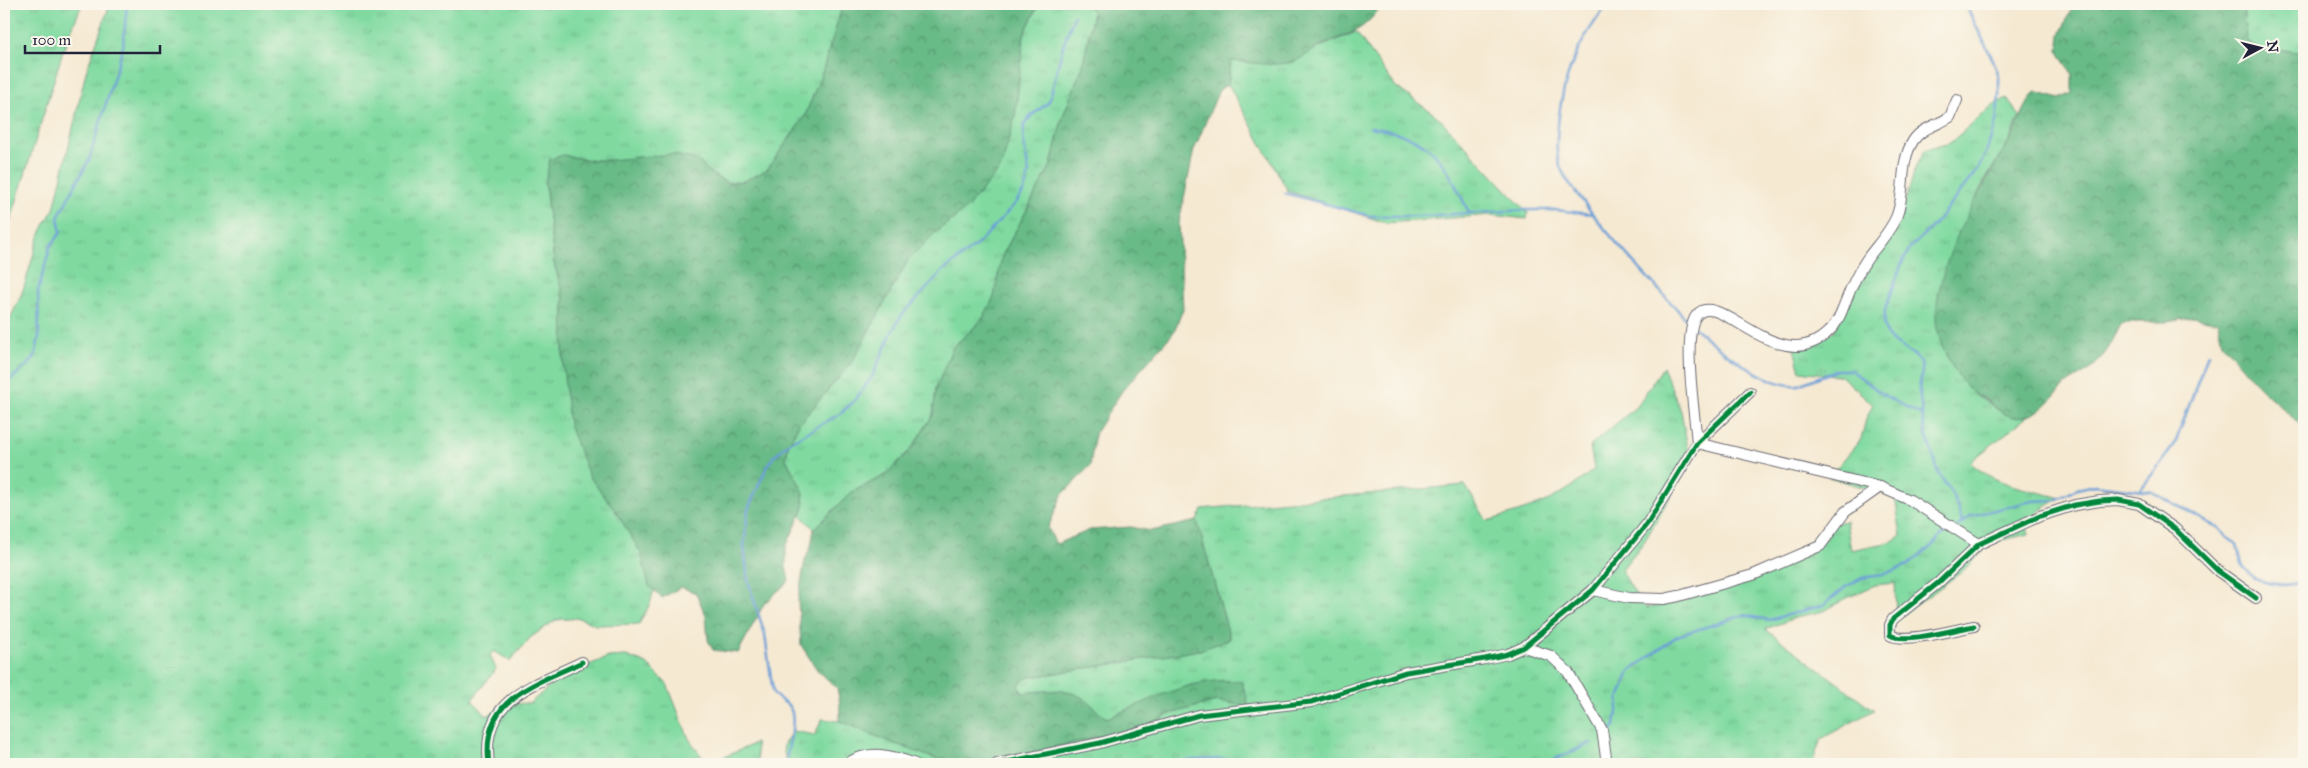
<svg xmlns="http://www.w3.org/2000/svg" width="2308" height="768" viewBox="0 0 2308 768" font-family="'IM FELL Great Primer',serif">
<defs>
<pattern id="grass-tufts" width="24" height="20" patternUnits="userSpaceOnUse" patternTransform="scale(1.25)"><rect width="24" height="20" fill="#80daa0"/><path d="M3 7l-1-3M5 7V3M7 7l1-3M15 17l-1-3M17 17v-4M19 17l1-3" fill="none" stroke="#6ebb8b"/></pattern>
<pattern id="forest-crowns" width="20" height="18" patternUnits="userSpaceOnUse" patternTransform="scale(1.25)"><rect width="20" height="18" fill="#68ba86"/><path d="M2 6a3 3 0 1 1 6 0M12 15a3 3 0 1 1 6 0" fill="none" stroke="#55976f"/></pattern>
</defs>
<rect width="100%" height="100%" fill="#fbf7ec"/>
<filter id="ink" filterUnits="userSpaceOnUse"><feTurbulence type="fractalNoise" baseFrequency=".02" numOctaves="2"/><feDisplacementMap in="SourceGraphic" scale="10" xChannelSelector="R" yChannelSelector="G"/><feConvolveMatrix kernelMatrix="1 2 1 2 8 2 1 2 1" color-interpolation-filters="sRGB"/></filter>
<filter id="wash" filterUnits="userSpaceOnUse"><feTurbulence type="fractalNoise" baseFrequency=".0096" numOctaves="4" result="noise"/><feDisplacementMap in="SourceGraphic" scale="20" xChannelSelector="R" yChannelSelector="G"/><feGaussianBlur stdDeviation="1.12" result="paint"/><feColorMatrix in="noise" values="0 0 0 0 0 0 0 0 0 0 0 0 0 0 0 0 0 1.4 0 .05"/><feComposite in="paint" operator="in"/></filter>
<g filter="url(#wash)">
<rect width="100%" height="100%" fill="#f5e9d2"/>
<g fill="url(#grass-tufts)" stroke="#517e6e">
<polygon points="4,4 82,4 63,51 4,242"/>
<path d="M110,4h733l-21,69 -17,43 -38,54 -23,11 -17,2 -14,-8 -16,-15c-44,0 -90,4 -133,-4l-19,26 9,81 10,36 -1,67 26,110 28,37 24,40 8,32 5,5 -4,14 -11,20 -43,1 -17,-7 -23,2 -25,17 -21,24 -16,-10 -4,4 6,14 -24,31 15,16 20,-12 23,-1 33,-28 46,-18 17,-1 21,8 20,20 22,55 14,19 14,2 39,-17 2,21h-754v-427c4,-18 14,-32 20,-50 10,-30 11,-51 30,-78l32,-137z"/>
<polygon points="1039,4 1087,4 1093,12 1083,65 1062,119 1051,165 1002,256 994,297 982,320 953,347 936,388 933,415 912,448 886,475 852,492 814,529 801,516 804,507 803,491 786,459 788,446 799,424 852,362 908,260 937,231 967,208 1015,117 1024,34"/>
<polygon points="2243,4 2304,4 2304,53 2284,50 2263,51 2246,40"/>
<polygon points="1356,32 1396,87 1438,117 1528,213 1527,219 1492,215 1386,223 1288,191 1228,84 1231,61 1271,64 1294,61 1320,47"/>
<path d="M2007,98l13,18 -11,25 -28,46 -32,70 24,137c26,11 22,24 55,22l-58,46c26,24 57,26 90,36l-29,18 -5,7 3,11 -39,9 -27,28 -61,44h-6l-1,-32 -20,2 -30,14 -21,12 -23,5 -36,13 109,81 -53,29 -9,25h-1026l-3,-18 9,-15 23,4 7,-16 17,2 54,22 54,20 59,-5 121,-27 21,-6 22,-11 46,-13 32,4 -55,-21 -86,34 -9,-5 -5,-7 -32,-16 -39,3 -3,-8 6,-7 175,-28 30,-11 -33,-118 5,-12 263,-24 22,36c46,-13 71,-20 107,-52l-4,-23 47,-40 26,-39 18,44 8,43 -10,27 -35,61 -23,28 20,33 6,5 108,-34 39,-15 4,-11 29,-9v-15l19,-3 5,29 40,-8 10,-7 -6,-38 -66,-20 32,-38 5,-20 7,-15 -32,-28 -41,-5 -6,-22 40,-17 24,-51 41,-62 17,-52 9,-17 25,-7 43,-38z"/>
</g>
<g fill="url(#forest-crowns)" stroke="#456e60">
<polygon points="843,4 1039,4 1024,34 1015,117 1001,168 967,208 937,231 908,260 852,362 799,424 788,446 786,459 803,491 804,507 786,547 786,566 789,581 764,604 738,653 713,650 708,640 706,616 696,593 681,587 662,598 649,586 641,553 617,513 589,476 569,425 563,366 564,299 554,263 545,182 550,159 564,155 586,160 610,160 671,154 697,160 713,175 727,183 744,181 767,170 805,116 822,73"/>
<path d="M1087,4h295c-18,29 -33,29 -62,42 -9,5 -18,13 -27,16 -20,5 -42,0 -62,-1l-3,23 -9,6 -25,60 -15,72 4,87 -9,23 -52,59 -27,42 -5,33 -28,29 -14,33 8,16 34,-14 41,-3 20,4 46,-10 33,118 -30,11 -175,28 -6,7 3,8c21,-2 42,-6 61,5 10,6 14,15 24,20 43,-17 89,-44 135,-36l7,24 -33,-5 -46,13 -22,11 -21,6 -121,27 -59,5 -54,-20 -54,-22 1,-17 -3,-16 -19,-17 -17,-26 -3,-45 7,-40 6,-14 3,-17 38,-37 34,-17 26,-27 21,-33 3,-27 17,-41 29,-27 12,-23 8,-41 49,-91 11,-46 21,-54 10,-52z"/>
<path d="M2080,4h163l3,36 17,11 21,-1 20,3v375l-45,-41 -37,-44 -4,-21 -25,-5 -25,5h-46c-8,17 -17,35 -31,47 -9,7 -20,11 -28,18 -10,10 -21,25 -35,29 -19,6 -30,-7 -43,-17 -4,-3 -10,-3 -13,-7 -18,-17 -37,-52 -36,-77 3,-60 43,-123 73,-173 10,-17 13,-33 26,-50l25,7 12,-6v-19l-14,-24 2,-15 11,-26z"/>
</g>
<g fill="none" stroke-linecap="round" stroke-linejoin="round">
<g stroke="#6a9ed6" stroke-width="2.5">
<path d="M1608,4c-30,37 -46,74 -50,121 -1,14 -3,28 2,41 5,15 17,27 25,38 31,41 67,78 101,115"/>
<path d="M1370,127c65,11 72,30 99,86"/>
<polyline points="1285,193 1370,216 1419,216 1526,210 1555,210 1592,214"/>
<path d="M1695,328c21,19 74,61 103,57l39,-15h14l34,26 37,19"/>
<polyline points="4,393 9,381 31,362 35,356 39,337 38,291 50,247 61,232 58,219 60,213 89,160 123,47 127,4"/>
<polyline points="2141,489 2175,444 2208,354"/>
<polyline points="1962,521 1954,497 1939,474 1924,428 1919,389 1922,371 1921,362 1914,355 1892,341 1887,335 1884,325 1885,310 1902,263 1911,247 1935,224 1978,169 1986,153 1996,121 1999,96 1999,76 1993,60 1965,4"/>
<polyline points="1957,527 1970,516 2032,501 2056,500 2077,489 2095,485 2152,492 2219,528 2226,537 2237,544 2242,565 2254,578 2268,583 2285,585 2304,582"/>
<polyline points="1606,735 1615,726 1619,698 1630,671 1677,636 1744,615 1769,620 1824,605 1847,586 1862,578 1882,575 1908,565 1932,546 1941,535 1953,531"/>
<polyline points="630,764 641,764"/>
<path d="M786,764c0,-14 12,-43 4,-56 -4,-8 -13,-7 -17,-16l-8,-57 -17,-54 -4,-36 4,-36 17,-38 8,-14 17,-15 50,-28 14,-13 18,-24 19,-43 10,-18 42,-45 36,-28 36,-39 9,-13 5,-17 -6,-37 1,-12 7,-9 18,-14 14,-56 11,-30"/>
<path d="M1168,764c46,-10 94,-1 141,-2l6,2"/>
<polyline points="1544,764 1591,743"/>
</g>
</g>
</g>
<g filter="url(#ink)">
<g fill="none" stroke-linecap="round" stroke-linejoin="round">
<defs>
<g id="street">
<path d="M1957,100l-7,17c-12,8 -29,11 -37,24 -14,22 -7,50 -16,74 -6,16 -20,30 -30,44 -9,13 -16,28 -22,44 -3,8 -7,20 -14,26 -50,55 -113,-44 -135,-13 -14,20 -1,100 1,127l183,44 30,13 69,44"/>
<polyline points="1593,590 1629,598 1664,599 1679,596 1753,575 1820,546 1845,512 1880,487"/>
<path d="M1974,626c-17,3 -70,18 -84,9v-10l3,-6 45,-36 41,-39 61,-28 35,-11 25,-4 18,-1 21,4 36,25 43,42 38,27"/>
<polyline points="1524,647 1551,656 1568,672 1602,730 1607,764"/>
<path d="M489,764c-9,-66 44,-78 93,-102"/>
<path d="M846,764c24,-15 45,-9 69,0"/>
<polyline points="997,764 1100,743 1199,715 1311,702 1406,672 1485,659 1508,654 1524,647 1593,590 1647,524 1697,443 1750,392"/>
</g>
</defs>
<use href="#street" stroke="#6c6870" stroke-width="12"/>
<use href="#street" stroke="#fff" stroke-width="10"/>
<defs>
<g id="cycleway">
<path d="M1974,626c-17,3 -70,18 -84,9v-10l3,-6 45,-36 41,-39 61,-28 35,-11 25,-4 18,-1 21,4 36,25 43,42 38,27"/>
<path d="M489,764c-9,-66 44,-78 93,-102"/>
<polyline points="997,764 1100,743 1199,715 1311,702 1406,672 1485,659 1508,654 1524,647 1593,590 1647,524 1697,443 1750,392"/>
</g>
</defs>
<use href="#cycleway" stroke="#fbf7ec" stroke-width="8"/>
<use href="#cycleway" stroke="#00873e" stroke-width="5"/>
</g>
</g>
<rect width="2308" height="768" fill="none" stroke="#fbf7ec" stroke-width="20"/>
<g transform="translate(2260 48) rotate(83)" stroke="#fbf7ec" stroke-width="4" paint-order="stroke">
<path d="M0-4L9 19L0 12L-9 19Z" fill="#22223b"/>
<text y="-8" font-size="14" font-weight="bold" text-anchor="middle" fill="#22223b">N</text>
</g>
<path d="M25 45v8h135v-8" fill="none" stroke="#22223b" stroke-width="2.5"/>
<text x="32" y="45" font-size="15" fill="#22223b" stroke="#fbf7ec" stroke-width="4" paint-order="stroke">100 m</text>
</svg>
